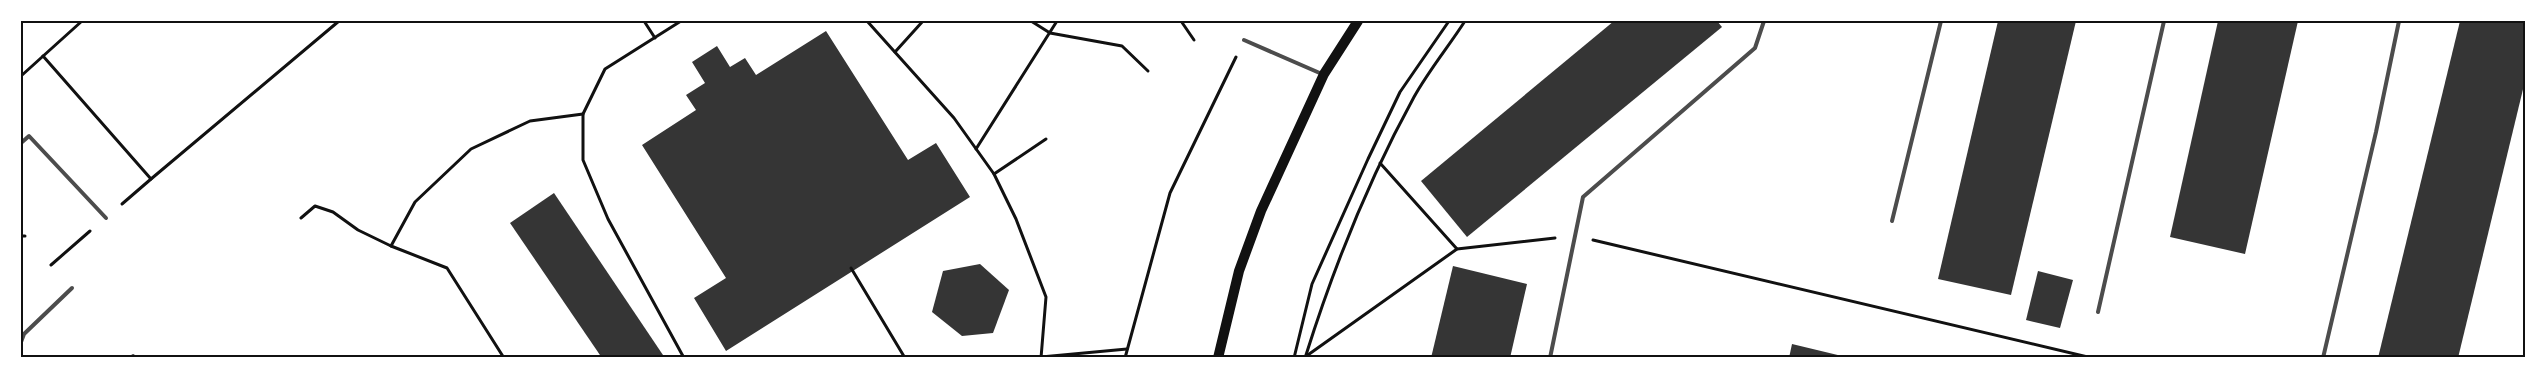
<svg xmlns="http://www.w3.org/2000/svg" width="2546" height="379" viewBox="0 0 2546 379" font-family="'Open Sans',sans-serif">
<rect width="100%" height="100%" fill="#fff"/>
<g fill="#353535">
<polygon points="1614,21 1717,21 1722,27 1467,237 1421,181"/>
<polygon points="1998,21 2076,21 2011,295 1938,279"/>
<polygon points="2218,21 2298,21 2245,254 2170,237"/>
<polygon points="2460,21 2525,21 2525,81 2458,358 2378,358"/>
<polygon points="826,31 908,160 936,143 970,197 726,351 694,298 726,278 642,145 696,110 686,95 705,83 692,62 717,46 730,67 745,58 756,75"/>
<polygon points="554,193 665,358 602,358 510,223"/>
<polygon points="980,264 1009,290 993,333 962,336 932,312 943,271"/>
<polygon points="1453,266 1527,284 1510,358 1431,358"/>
<polygon points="2038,271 2073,280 2060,328 2026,320"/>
<polygon points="1792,344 1846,357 1846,358 1789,358"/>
</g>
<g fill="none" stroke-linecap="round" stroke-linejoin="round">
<g stroke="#111" stroke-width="3">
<polyline points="644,21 655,38"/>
<polyline points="681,21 605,69 583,114 583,160 608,219 684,358"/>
<polyline points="867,21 954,118 994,174"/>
<polyline points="1031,21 1050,33 1122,46 1148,71"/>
<polyline points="1181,21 1194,40"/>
<polyline points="895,52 923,21"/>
<polyline points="43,56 151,179 339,21"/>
<polyline points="21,76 82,21"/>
<polyline points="976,149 1057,21"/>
<polyline points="1380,163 1457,249"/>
<polyline points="122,204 151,179"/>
<polyline points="301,218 315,206 333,212 358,230 391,246 447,268 504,358"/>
<polyline points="21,236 25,236"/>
<polyline points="1593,240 2092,358"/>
<polyline points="391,246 415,202 471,149 530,121 583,114"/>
<polyline points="51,265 90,231"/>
<polyline points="851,268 905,358"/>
<path d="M1306,355c28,-89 63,-176 108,-258 15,-27 35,-51 51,-76"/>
<polyline points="1041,357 1127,349"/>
<polyline points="1305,357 1457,249 1555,238"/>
<polyline points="1041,358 1046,297 1016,219 994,174 1046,139"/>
<polyline points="1125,358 1170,193 1236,57"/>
<polyline points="1294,358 1312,284 1368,159 1400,92 1449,21"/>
</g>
<g stroke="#4c4c4c" stroke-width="4">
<polyline points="1244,40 1322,74"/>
<polyline points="21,143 29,136 106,218"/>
<polyline points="1892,221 1941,21"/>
<polyline points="2098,312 2164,21"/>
<polyline points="21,342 24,334 72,288"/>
<polyline points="133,356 134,358"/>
<polyline points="1550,358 1583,197 1755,48 1764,21"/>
<polyline points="2323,358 2376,132 2399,21"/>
</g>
<polyline stroke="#111" stroke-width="10" points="1218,358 1239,271 1261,211 1324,74 1358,21"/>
</g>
<rect width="2546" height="379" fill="none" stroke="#ffffff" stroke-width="45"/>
<rect x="22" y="22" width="2502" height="334" fill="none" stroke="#111" stroke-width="2"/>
</svg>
